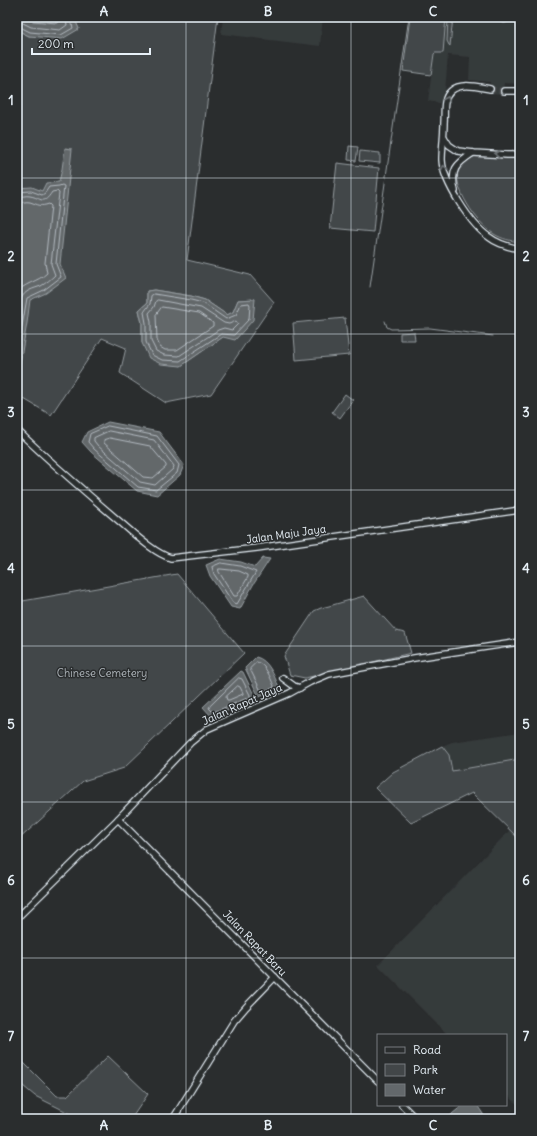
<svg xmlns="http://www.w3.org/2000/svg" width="537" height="1136" viewBox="0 0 537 1136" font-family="Delius,sans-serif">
<rect width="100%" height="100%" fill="#2a2d2e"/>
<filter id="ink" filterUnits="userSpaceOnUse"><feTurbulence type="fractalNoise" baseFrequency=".025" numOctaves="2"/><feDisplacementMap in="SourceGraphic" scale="8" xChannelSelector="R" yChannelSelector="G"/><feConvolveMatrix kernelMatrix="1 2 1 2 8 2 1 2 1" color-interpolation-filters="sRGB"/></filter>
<g filter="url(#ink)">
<g fill="#363a3b">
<polygon points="223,17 323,17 320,46 221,34"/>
<polygon points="441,17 520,17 520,84 504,83 503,94 489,93 490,82 469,80 470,57 448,55 444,104 428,101 434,54 435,53"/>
<polygon points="520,732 520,759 452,771 449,755 442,746 452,742"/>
<polygon points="520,825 520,1107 506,1093 506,1035 448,1035 378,965 510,830"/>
</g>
<g fill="#424648" stroke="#959ca0" fill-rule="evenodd">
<path d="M74,17h144l-31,243 63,15 24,27 -63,92 -45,9 -46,-30 6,-25 -24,-10 -51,77 -34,-20v-365l12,6 50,-7zM154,290l37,6 14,4 22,15 6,-3 5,-12 17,-1 -32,38 -42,29 -39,-23v-20l-3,-13 8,-7v-12z"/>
<polygon points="410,17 446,17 443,53 435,53 434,54 431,75 403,71"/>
<polygon points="448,17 453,17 450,46 449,45 447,41"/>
<polygon points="349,146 358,147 356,161 348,160"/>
<polygon points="360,151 380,153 380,163 359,161"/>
<path d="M477,156l31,2 12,-1v85c-9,-1 -18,-3 -26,-8 -16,-10 -44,-48 -35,-67 4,-7 11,-9 18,-11z"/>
<polygon points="337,163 379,168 373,232 330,228"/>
<polygon points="345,318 349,355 296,360 293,323"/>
<polygon points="414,332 415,340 400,340 400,333"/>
<polygon points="345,394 353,400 340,418 332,412"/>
<polygon points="177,574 244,653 124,768 83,781 17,841 17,602"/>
<polygon points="364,596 396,631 405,633 411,653 305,678 290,675 284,656 314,611 321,608 329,606"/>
<polygon points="442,746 449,755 452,771 520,759 520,840 472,793 411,823 375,788 393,772"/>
<polygon points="17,1056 57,1096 67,1096 108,1056 148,1094 131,1119 81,1119 35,1096 17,1081"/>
</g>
<g fill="#63686b" stroke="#989fa3">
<polygon points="17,17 74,17 79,29 62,39 29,36 17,30"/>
<polygon points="65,148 72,149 60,264 66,278 46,293 30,300 27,323 20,363 17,364 17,188 32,187 42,191 46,183 59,182 62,169"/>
<polygon points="154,290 191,296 205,300 227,315 233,312 238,300 255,299 253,320 235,340 223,337 181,366 161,364 149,358 142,343 142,323 139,310 147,303 147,291"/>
<polygon points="108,422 159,432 184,465 180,475 157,495 137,491 91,452 82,442 87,432"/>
<polygon points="263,558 270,559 253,585 240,609 231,607 210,576 206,565 220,559 241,562 255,567"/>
<path d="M256,657c13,3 18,19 23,30l-2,3 -18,7 -14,-29z"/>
<polygon points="241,671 243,672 256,699 212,717 203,707"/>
<polygon points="463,1105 477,1105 483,1114 485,1119 452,1119 450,1117 452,1114"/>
</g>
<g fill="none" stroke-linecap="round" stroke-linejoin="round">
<g stroke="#b3bac0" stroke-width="1">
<polyline points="24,17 33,21 57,23 59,22 59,17"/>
<polyline points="17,22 21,22 31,27 60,30 67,25 65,17"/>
<polyline points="17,27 20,27 30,32 61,35 73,28 70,17"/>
<polyline points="17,192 31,191 42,195 45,193 49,187 59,186 62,185 64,186 56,264 61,277 44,290 27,298 17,355"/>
<path d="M17,197c4,0 9,-2 13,-1 12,2 13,10 22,-4l5,-1 2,2 -8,71 4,11c-4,4 -9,8 -14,11 -8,3 -16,4 -20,13l-4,30"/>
<path d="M17,203c4,0 9,-2 13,-1 9,3 10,5 19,2l2,2 -6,57 2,10c-9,9 -24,10 -30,20"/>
<polygon points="154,294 191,300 203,303 226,319 236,315 241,304 249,303 250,305 249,319 234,335 221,334 180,361 162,360 152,355 146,342 146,323 144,312 150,304 151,296"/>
<polygon points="158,300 201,308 224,323 229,324 236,321 238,324 232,330 224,328 218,330 179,356 164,355 156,351 151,341 151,322 149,313 154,307 156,301"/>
<polygon points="162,307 199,313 213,323 213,326 177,350 165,350 160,347 157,340 156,315"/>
<polygon points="108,426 157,436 179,465 177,473 156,490 138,487 94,449 88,442 90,434"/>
<polygon points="109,431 154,440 174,466 173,469 155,485 140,482 98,446 94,441 94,438"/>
<polygon points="110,438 150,446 166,465 166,467 153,478 143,477 104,443 104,440"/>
<polygon points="221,563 240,566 256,572 237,604 233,603 214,574 212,567"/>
<polygon points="219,569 221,569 239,571 248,575 248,577 237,596 234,596 219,572"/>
<path d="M257,662c9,3 13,15 17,24l-1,2 -10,4 -2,-1 -11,-22z"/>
<polygon points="239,678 242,679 250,695 250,697 214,712 212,711 209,708 210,706"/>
<polygon points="238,686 240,687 243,693 243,694 229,700 227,700 226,697"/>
</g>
<g stroke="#989fa3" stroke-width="1">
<polyline points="370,287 409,17"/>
<polyline points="385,321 387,327 391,329 430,328 493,336"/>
</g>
<polyline stroke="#898f93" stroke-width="11" points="503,17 504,18"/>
<polyline stroke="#464a4c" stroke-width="5.5" stroke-dasharray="5.5 3" stroke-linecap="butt" points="490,89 504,91"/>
<defs>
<g id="tertiary">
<path d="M490,89c-12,-2 -29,-7 -39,2 -9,8 -6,21 -7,32 0,12 -2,25 -2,37 1,22 29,65 47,77 9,7 20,10 31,12"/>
<polyline points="504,91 520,91"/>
<polyline points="444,137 449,145 458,151 474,153 507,155 513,155 520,152"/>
<path d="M455,191c-5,-21 1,-27 18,-38"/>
<path d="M17,430c33,32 67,61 102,91 13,11 36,33 52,37l86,-10 263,-38"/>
<polyline points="283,678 294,686 300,688"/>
<polyline points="118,819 378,1081"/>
<polyline points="17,918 118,819 190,743 207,729 290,693 310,682 329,674 414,658 520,642"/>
<polyline points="402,1105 416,1119"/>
<polyline points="173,1119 234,1021 246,1007 275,977"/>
</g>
</defs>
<use href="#tertiary" stroke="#e8f1f8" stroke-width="8"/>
<use href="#tertiary" stroke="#2a2d2e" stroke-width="5.5"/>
</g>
<defs><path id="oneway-chevron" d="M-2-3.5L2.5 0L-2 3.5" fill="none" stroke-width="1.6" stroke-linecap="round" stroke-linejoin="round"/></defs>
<g stroke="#6c7275">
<use href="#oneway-chevron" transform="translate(447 99) rotate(-67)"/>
<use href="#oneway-chevron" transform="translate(497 154) rotate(-175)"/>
<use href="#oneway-chevron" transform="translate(444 168) rotate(-104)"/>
</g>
</g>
<path fill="none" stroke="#e8f1f8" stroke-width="1" stroke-opacity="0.55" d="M186,17v1102M351,17v1102M17,178h503M17,334h503M17,490h503M17,646h503M17,802h503M17,958h503"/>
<g text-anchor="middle" stroke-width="3" stroke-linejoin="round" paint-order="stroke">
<g font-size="11" fill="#e8f1f8" stroke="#2a2d2e">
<text transform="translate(286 534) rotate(-8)" y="4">Jalan Maju Jaya</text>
<text transform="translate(242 704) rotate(-24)" y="4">Jalan Rapat Jaya</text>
<text transform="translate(255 943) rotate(46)" y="4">Jalan Rapat Baru</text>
</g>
<g font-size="11" fill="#aeb5ba" stroke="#2a2d2e">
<text x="102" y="677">Chinese Cemetery</text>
</g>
</g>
<rect width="537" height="1136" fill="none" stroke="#2a2d2e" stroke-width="44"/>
<rect x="377" y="1034" width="130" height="72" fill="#2a2d2e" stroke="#767b7f"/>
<rect x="385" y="1047" width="20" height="6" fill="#2a2d2e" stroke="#767b7f"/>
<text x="413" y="1054" font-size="12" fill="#e8f1f8">Road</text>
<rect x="385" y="1064" width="20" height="12" fill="#424648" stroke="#767b7f"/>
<text x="413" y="1074" font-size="12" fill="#e8f1f8">Park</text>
<rect x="385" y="1084" width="20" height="12" fill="#63686b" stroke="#767b7f"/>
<text x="413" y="1094" font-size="12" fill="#e8f1f8">Water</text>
<path d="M32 48v6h118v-6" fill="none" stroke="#e8f1f8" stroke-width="2"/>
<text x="38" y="48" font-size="12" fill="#e8f1f8" stroke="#2a2d2e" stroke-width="3" paint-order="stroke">200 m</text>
<rect x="22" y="22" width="493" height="1092" fill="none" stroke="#e8f1f8" stroke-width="1.5"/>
<g font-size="13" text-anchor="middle" font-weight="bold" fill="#e8f1f8">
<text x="104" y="16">A</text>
<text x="268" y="16">B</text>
<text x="433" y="16">C</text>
<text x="11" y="105">1</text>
<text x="526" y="105">1</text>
<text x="11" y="261">2</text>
<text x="526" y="261">2</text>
<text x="11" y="417">3</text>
<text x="526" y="417">3</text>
<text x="11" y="573">4</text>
<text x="526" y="573">4</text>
<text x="11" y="729">5</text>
<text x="526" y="729">5</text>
<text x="11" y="885">6</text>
<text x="526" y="885">6</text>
<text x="11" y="1041">7</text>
<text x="526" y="1041">7</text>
<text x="104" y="1130">A</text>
<text x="268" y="1130">B</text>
<text x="433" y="1130">C</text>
</g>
</svg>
